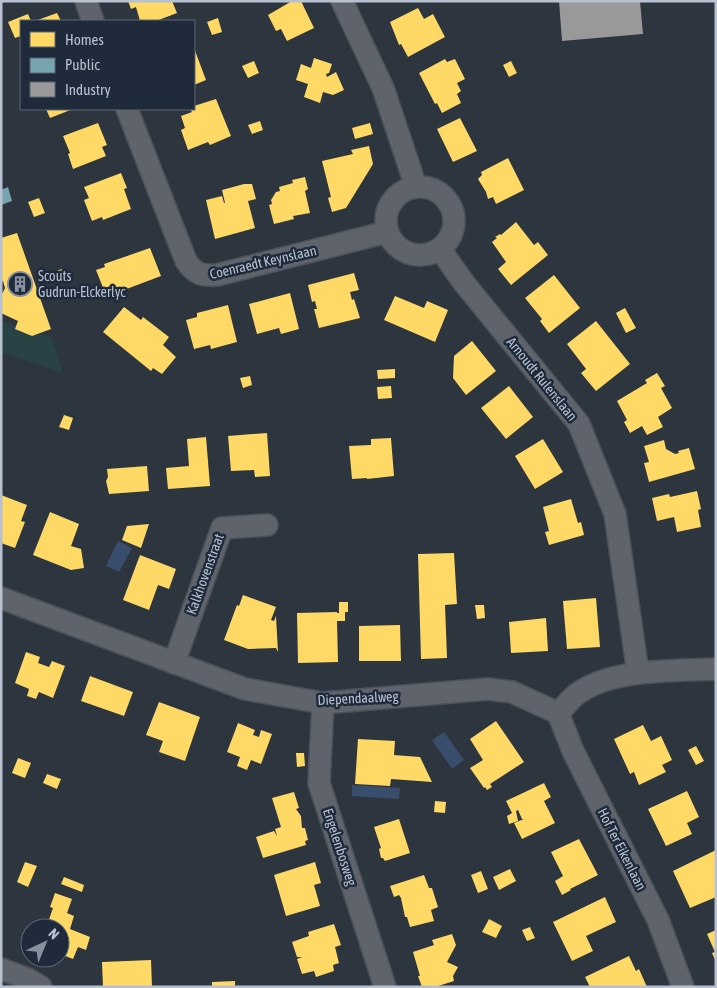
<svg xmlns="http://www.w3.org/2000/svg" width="717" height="988" viewBox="0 0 717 988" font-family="'Asap Condensed',sans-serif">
<rect width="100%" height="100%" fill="#2d353f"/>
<polygon fill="#284246" points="1,321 52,338 63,373 1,352"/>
<g fill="#394e6c">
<polygon points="118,541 132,548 119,572 106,566"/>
<polygon points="444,732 464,760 452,769 432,740"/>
<polygon points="352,785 400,788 399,799 352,796"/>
</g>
<g fill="#ffd966">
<polygon points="128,1 172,1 177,13 156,21 140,21 136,7 131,9"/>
<polygon points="292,1 301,1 314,28 287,41 281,29 276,31 268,15"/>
<polygon points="418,8 424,19 433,14 445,37 408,57 401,44 399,45 390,22"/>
<polygon points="57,13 61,21 35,21"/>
<polygon points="28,14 31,21 21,21 21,36 15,38 8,22"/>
<polygon points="218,18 222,32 212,35 207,22"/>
<polygon points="194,48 206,80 194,85"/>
<polygon points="314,58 332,64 329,73 326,74 327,77 336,72 344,90 333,95 323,92 320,103 304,97 308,84 296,80 301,64 311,68"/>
<polygon points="445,59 447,62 455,59 465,79 457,83 461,91 457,94 461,103 442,113 437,103 435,104 419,73"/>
<polygon points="254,61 259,73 248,78 242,66"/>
<polygon points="511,61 517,73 509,77 503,65"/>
<polygon points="216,99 231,136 210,145 208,142 188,150 181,130 185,128 181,116 192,112 190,109 194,109 194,106"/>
<polygon points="46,109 73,109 50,118"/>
<polygon points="460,118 477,151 453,162 437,129"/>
<polygon points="260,121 263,130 252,134 248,125"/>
<polygon points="98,123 107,145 102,147 106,156 73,169 68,154 70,153 63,136"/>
<polygon points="370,123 373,134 355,139 352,128"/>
<polygon points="369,146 373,164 346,208 332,212 328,198 331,197 322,161 353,154 351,150"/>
<polygon points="508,158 524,190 496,204 493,197 488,199 486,192 478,179 482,175 481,172"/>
<polygon points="121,173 127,188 124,189 131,209 103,220 102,217 92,221 84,200 89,198 84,187"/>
<polygon points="305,177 308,189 305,191 310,213 293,216 294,219 274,224 269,205 272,204 271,200 276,192 280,191 279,187 293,183 292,180"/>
<polygon points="244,184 252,184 256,199 248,201 255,228 215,239 206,200 222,196 224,203 225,203 222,190"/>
<polygon points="39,198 45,213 34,217 28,202"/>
<polygon points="516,222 534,245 538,242 548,255 511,285 498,269 506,262 492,242 497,238 495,237 500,234 501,235"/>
<polygon points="17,233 51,329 32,336 15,329 18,321 1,313 1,296 5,288 3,281 1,281 1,238"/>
<polygon points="150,248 161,276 116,293 115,291 106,295 96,270 105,267 104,264"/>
<polygon points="62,269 65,279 53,282 51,273"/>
<polygon points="354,273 359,290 350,292 352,300 354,299 360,318 319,328 314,309 317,309 315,301 312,302 308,285"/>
<polygon points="554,275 580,308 549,333 540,321 542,319 525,298"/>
<polygon points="290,293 299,329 281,334 279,328 257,334 249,304"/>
<polygon points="395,296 424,308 427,301 448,310 435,342 384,320"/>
<polygon points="228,305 237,342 211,349 210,345 194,349 186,320 197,317 197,313"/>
<polygon points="124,307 141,320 143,317 169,337 163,345 176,357 162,374 153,368 151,371 103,332"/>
<polygon points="625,308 636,328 626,333 616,313"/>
<polygon points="596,321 630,364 596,391 581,373 586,369 567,344"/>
<polygon points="472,341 496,371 466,395 453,378 454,356"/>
<polygon points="395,369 395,378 378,379 377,370"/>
<polygon points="657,373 665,386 661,388 672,408 658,417 663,427 647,435 642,426 630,433 624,422 627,420 617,401 647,383 645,380"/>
<polygon points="250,376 252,385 243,388 240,378"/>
<polygon points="391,386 392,398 378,399 377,387"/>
<polygon points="509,386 533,417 506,439 481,408"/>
<polygon points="64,415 73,418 69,430 59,427"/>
<polygon points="267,433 270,476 255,477 254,470 231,471 228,436"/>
<polygon points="206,437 210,486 168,489 166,468 189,466 187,439"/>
<polygon points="391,438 394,476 367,479 367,478 352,479 349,446 371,445 371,439"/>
<polygon points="543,439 563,472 535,489 515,456"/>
<polygon points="664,440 666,449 675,454 679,453 678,451 689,448 695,469 649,482 644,463 649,462 644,446"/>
<polygon points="147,466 149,491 109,494 106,481 108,477 107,469"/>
<polygon points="697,491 701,509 698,510 701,527 677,532 674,517 657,521 652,498 669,494 670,497"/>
<polygon points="1,495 27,505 21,521 25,522 15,548 1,543"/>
<polygon points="571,499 578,523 581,522 584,535 549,545 545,532 549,531 543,507"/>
<polygon points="50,512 79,524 71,546 81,549 84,568 71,570 33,555"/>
<polygon points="149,524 141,548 122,540 127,526"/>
<polygon points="454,553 457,604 445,605 447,658 421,659 418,554"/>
<polygon points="140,555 176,569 169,589 158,585 149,610 123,600"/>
<polygon points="243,595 276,607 271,620 274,621 276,616 278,652 276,648 248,649 224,640 237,605 239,606"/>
<polygon points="596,598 600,647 567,649 563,601"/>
<polygon points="339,602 348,602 348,612 345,612 345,621 337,621 338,662 298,663 297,613 337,612 337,613 339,613"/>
<polygon points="475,605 484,605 485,618 477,619"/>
<polygon points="546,618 548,651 511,653 509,622"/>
<polygon points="400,625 401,661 359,661 359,626"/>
<polygon points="26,652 40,657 38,663 49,667 52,661 65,666 53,698 39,692 36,699 27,696 29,689 15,683"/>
<polygon points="90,676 133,692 124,716 81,701"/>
<polygon points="159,702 200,717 185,761 159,752 163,741 146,735"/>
<polygon points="496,721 524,762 490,784 492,787 487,790 485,787 484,788 470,768 483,760 470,739"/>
<polygon points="238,723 255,730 253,735 259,737 261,730 272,734 261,764 251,760 247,770 237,766 240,757 227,752"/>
<polygon points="643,725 651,741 661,736 672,760 662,765 666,772 639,785 634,772 630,774 614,739"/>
<polygon points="358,739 395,741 394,755 420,757 432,782 391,779 390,786 355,784"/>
<polygon points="696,746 704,761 696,765 688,750"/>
<polygon points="296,753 304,753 305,766 297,767"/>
<polygon points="18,758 31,763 25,778 12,773"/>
<polygon points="47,774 61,779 57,789 43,783"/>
<polygon points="544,783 551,797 544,801 555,823 522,839 514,823 524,819 522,819 518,810 516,811 518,821 509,824 507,816 512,813 506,801"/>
<polygon points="687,791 699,817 687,823 692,834 666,846 648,809"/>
<polygon points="294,792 299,808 296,809 301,816 302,828 305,828 308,840 305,841 306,845 263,858 256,837 274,831 277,836 275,829 281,827 272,798"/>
<polygon points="435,801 446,802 445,813 434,812"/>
<polygon points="399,819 410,853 385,861 383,858 381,858 379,849 381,848 374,827"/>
<polygon points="579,839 598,875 570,889 571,890 562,895 555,881 563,876 551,852"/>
<polygon points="716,850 716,897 690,908 673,871"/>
<polygon points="25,862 37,866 28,887 17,882"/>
<polygon points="315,862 321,883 314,885 320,906 286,916 274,875"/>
<polygon points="510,869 516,881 499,890 493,877"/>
<polygon points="481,871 488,889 478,893 471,875"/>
<polygon points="424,875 429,888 432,888 438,907 431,910 434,921 410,927 407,917 405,917 401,898 399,895 394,897 390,886"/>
<polygon points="64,877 84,885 82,892 61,884"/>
<polygon points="55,893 72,899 67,913 74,916 70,929 90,937 86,950 78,947 73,959 60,954 60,928 46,928 53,908 50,907"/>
<polygon points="605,897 616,922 586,936 593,951 572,961 553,922"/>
<polygon points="489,919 502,926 496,938 482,932"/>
<polygon points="334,924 341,945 335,947 339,963 333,965 334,971 316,977 314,971 302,974 297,959 302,957 297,957 292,942 309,936 308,932"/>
<polygon points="530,927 535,938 527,941 522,930"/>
<polygon points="716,930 716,962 712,953 715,952 707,934"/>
<polygon points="452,934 456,945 447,962 458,967 453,976 454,981 435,987 422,987 418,976 420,976 413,952 434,945 432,940"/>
<polygon points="629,956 636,971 639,969 647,987 590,987 585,977"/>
<polygon points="151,960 152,987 103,987 102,962"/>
<polygon points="235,981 235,987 212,987 212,982"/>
</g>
<polygon fill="#76a5af" points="8,187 12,201 1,205 1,190"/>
<polygon fill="#999" points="559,1 640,1 643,34 562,41"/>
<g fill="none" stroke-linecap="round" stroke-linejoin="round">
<defs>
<g id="street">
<polyline points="86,1 93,21"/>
<polyline points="342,1 383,88 416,187"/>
<path d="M127,109l59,152c9,13 15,15 31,14l170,-43"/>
<circle cx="420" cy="221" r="34"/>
<polyline points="440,249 464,283 579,424 615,514 638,673"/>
<polyline points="1,598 245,689 323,703 488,689 512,692 558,713"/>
<polyline points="174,663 222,528 267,525"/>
<polyline points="323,703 319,783 385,987"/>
<polyline points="558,713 573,751 658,920 683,987"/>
<path d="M558,713c7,-6 12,-14 19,-19 34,-26 98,-23 139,-25"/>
<polyline points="1,969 28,979 41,987"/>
</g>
</defs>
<use href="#street" stroke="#4c5159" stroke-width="24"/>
<use href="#street" stroke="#5e636c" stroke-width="21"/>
</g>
<defs>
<symbol id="building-ring" viewBox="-11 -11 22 22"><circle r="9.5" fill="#1f2b3b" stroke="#87909d" stroke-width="1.5"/><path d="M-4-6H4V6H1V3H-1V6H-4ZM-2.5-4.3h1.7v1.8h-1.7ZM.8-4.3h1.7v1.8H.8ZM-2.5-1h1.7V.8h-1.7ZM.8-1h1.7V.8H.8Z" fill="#87909d"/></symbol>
</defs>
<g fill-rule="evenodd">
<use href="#building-ring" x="6" y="270" width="28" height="28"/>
</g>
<g text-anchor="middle" stroke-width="5" stroke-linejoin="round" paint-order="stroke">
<g font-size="14" fill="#b8c1cf" stroke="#1f2b3b">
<text transform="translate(263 262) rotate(-13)" y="5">Coenraedt Keynslaan</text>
<text transform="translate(542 379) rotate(51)" y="5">Arnoudt Rulenslaan</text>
<text transform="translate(205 574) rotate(-70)" y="5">Kalkhovenstraat</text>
<text transform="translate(358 698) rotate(-3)" y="5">Diependaalweg</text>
<text transform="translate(340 847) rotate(72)" y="5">Engelenbosweg</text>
<text transform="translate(622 849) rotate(63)" y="5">Hof Ter Eikenlaan</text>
</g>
<g font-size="14" fill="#b8c1cf" stroke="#1f2b3b" text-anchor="start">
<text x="38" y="281">Scouts<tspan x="38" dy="16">Gudrun-Elckerlyc</tspan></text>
</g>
</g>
<rect width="717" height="988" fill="none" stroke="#b8c1cf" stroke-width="5"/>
<rect x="20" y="20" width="175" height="90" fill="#1f2b3b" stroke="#5c6776"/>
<rect x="30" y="32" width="25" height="15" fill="#ffd966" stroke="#5c6776"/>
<text x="65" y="45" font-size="15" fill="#b8c1cf">Homes</text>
<rect x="30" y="58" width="25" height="15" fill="#76a5af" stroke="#5c6776"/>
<text x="65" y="70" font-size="15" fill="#b8c1cf">Public</text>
<rect x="30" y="82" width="25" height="15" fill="#999999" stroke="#5c6776"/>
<text x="65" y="95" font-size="15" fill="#b8c1cf">Industry</text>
<g transform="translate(45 943) rotate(44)"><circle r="24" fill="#1f2b3b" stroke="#5c6776"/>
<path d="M0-4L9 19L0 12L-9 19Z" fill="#87909d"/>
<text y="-8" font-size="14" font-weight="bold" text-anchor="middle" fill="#b8c1cf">N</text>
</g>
</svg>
